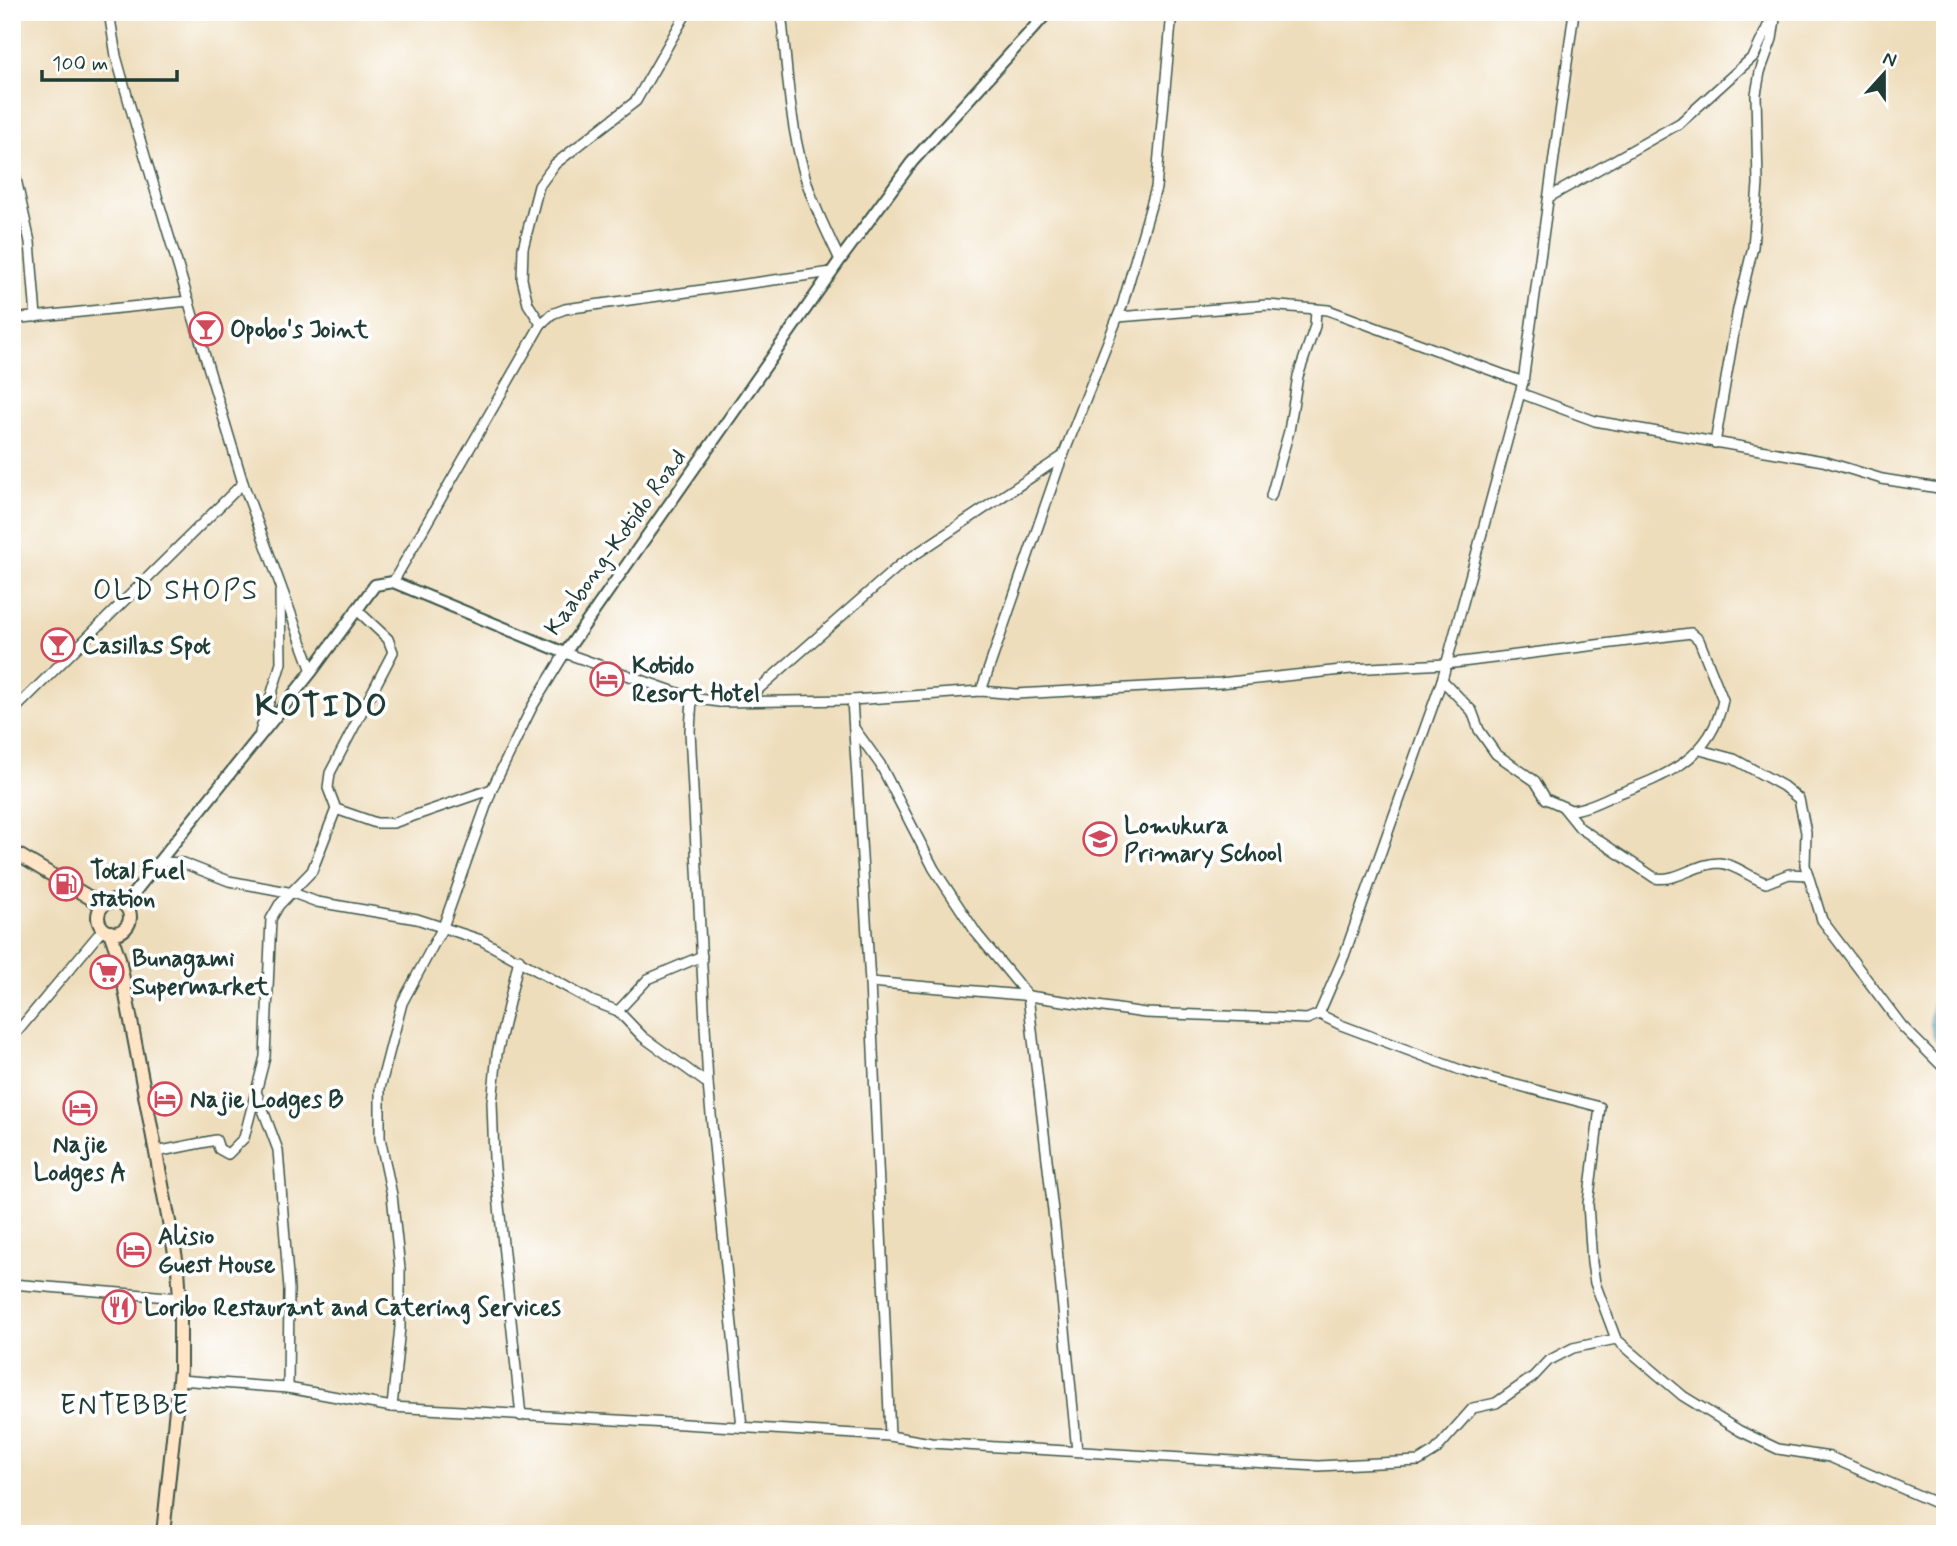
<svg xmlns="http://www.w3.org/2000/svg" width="1957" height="1546" viewBox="0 0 1957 1546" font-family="Mynerve,sans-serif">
<rect width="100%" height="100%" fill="#fff"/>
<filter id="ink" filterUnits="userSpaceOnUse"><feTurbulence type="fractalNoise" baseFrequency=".0143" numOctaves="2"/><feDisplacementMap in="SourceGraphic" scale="14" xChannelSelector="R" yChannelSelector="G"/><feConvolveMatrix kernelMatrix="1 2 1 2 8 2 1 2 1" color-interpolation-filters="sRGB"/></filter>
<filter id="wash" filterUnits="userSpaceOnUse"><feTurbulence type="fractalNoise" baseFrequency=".00686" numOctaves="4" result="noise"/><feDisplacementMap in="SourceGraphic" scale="28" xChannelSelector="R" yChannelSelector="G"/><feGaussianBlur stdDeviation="1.57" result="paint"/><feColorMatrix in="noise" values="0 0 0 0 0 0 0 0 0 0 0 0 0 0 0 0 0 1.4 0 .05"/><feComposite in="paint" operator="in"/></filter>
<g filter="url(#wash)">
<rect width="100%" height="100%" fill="#edb"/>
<path fill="#55b8d3" stroke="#3a7a84" stroke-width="2" d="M1945,986v60l-10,-7c-7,-17 -5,-42 10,-53z"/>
</g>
<g filter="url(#ink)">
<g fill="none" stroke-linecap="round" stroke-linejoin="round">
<defs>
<g id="minor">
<polyline points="109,12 116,56 130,106 243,483 312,671"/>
<path d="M781,12c6,52 8,107 22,157 8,32 23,61 37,91"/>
<polyline points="12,161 30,242 36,317"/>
<polyline points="1551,196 1680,123 1754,56 1772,17"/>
<polyline points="1118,317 1267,305 1328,310 1523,382"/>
<polyline points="12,319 189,301"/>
<polyline points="541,324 528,304 522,279 523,248 539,186 555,164 636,101 687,12"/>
<polyline points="1520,393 1595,421 1823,461 1882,479 1945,489"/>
<polyline points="1715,443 1738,309 1753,247 1758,184 1756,94 1760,72 1772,39 1776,12"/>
<polyline points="1271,496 1289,431 1298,376 1315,326 1316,309"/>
<polyline points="393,582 541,324 552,314 565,309 832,272"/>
<polyline points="981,691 1059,466 1122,306 1156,188 1172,12"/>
<polyline points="692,698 690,731 708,1084 742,1427"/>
<polyline points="746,700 901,564 1063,456"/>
<polyline points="852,700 870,982 890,1436"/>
<polyline points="12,712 243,483"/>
<polyline points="854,728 880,764 934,869 977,934 1028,996 1055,1228 1077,1451"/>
<polyline points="260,732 281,663 280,592"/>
<polyline points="1700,750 1734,759 1783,786 1799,799 1806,832 1805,865 1822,920 1902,1026 1945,1069"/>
<path d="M1563,807l17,21 75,50c22,4 41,-15 64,-15 16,1 32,15 47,20l23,-9 19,1"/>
<polyline points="336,809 376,823 393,823 492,789"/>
<polyline points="162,862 183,863 229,881 293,893 317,902 417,919 481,940 592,1001 618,1011 643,1037 708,1084"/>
<polyline points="519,959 497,1054 492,1102 494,1158 521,1416"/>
<polyline points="870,982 1022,995 1145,1013 1307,1019 1319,1014 1344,956 1442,680 1523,382 1574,12"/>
<polyline points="618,1011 648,979 702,956"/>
<polyline points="1319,1014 1341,1025 1463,1071 1600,1107 1588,1204 1592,1263 1595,1283 1616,1339 1683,1396 1740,1431 1778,1449 1830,1457 1945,1507"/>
<polyline points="12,1038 103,929"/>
<polyline points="257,1094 278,1150 289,1289 288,1388"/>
<polyline points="156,1152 216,1140 219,1149 228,1154 244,1138 265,1057 271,919 279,905 312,871 336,809 328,788 330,773 393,652 388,639 356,609"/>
<polyline points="12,1284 180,1298"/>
<polyline points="179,1380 288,1388 392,1407 890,1436 931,1443 1318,1466 1419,1461 1435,1451 1473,1408 1496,1403 1533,1377 1548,1361 1573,1348 1616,1339"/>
<path d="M392,1407l8,-80v-58l-8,-74 -12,-57v-50l22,-85 41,-76 49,-138 40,-82 33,-54 127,45 27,4 133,-2 129,-9 35,3 204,-11 131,-14 95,-5 245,-31 8,7 24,60c-11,58 -57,76 -106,94 -15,6 -30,15 -46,16l-25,-11 -11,-18 -39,-27 -17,-24 -7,-19 -30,-31"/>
</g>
<polyline id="tertiary" points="125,904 312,671 375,585 393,582 565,653 840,260 912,162 1048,12"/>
<g id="secondary">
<polyline points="12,851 102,905"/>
<circle cx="114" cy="917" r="16"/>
<polyline points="110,932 119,958 178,1269 180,1298 180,1370 163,1534"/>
</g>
</defs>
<use href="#minor" stroke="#3e5548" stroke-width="12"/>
<use href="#tertiary" stroke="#3e5548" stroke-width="14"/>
<use href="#secondary" stroke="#3e5548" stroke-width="16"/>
<use href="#minor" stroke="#fff" stroke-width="9"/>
<use href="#tertiary" stroke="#fff" stroke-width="10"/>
<use href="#secondary" stroke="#ffe4c6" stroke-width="12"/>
</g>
</g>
<defs>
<symbol id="bar-ring" viewBox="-11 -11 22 22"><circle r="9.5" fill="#fff" stroke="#d1495b" stroke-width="1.5"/><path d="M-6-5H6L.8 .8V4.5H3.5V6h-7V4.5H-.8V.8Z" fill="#d1495b"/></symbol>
<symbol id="hotel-ring" viewBox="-11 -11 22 22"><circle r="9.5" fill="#fff" stroke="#d1495b" stroke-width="1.5"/><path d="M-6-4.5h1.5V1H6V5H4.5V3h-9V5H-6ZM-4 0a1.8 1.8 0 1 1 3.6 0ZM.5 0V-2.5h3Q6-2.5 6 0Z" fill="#d1495b"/></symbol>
<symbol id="school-ring" viewBox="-11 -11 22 22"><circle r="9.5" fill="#fff" stroke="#d1495b" stroke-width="1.5"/><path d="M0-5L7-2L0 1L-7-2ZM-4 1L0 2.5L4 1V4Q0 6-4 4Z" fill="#d1495b"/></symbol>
<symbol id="fuel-ring" viewBox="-11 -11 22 22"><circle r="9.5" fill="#fff" stroke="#d1495b" stroke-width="1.5"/><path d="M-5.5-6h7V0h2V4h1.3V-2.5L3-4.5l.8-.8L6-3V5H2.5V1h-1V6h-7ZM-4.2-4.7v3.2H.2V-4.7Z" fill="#d1495b"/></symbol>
<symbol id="supermarket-ring" viewBox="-11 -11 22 22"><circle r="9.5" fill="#fff" stroke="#d1495b" stroke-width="1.5"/><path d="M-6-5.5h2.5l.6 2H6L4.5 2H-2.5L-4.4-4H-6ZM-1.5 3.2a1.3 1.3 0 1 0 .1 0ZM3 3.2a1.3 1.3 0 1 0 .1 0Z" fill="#d1495b"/></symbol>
<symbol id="restaurant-ring" viewBox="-11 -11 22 22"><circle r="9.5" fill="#fff" stroke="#d1495b" stroke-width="1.5"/><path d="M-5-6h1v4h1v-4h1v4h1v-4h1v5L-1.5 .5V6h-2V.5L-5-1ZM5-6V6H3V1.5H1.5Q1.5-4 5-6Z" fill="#d1495b"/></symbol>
</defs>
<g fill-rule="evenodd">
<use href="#bar-ring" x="187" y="310" width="38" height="38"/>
<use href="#bar-ring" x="39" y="626" width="38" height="38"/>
<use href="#hotel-ring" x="588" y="660" width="38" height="38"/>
<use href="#school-ring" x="1081" y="820" width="38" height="38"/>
<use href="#fuel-ring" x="47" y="865" width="38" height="38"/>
<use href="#supermarket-ring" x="88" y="953" width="38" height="38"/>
<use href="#hotel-ring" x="146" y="1080" width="38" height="38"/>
<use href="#hotel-ring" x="61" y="1089" width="38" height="38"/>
<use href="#hotel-ring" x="115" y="1231" width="38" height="38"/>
<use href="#restaurant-ring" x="100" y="1288" width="38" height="38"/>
</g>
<g text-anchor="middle" stroke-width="7" stroke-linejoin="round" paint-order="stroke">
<g font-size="24" font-weight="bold" fill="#1f3d34" stroke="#fff" text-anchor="start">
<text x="230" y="337">Opobo's Joint</text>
<text x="82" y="653">Casillas Spot</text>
<text x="632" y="673">Kotido<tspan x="632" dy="28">Resort Hotel</tspan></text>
<text x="1124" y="833">Lomukura<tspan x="1124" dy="28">Primary School</tspan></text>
<text x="90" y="878">Total Fuel<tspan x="90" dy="28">station</tspan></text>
<text x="132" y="966">Bunagami<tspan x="132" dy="28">Supermarket</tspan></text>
<text x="190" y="1107">Najie Lodges B</text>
<text x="80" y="1152" text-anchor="middle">Najie<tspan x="80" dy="28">Lodges A</tspan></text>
<text x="158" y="1244">Alisio<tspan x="158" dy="28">Guest House</tspan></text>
<text x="144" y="1315">Loribo Restaurant and Catering Services</text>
</g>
<g font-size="24" fill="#1f3d34" stroke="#fff">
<text transform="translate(615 542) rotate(-54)" y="8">Kaabong-Kotido Road</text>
</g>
<g font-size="28" letter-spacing="2" fill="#1f3d34" stroke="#fff">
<text x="176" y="599">OLD SHOPS</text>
<text x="125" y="1414">ENTEBBE</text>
</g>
<g font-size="32" font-weight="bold" letter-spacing="2" fill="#1f3d34" stroke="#fff">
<text x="322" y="716">KOTIDO</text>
</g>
</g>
<rect width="1957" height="1546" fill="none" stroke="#fff" stroke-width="42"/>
<g transform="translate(1884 74) rotate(21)" stroke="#ffffff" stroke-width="5" paint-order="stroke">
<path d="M0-5L12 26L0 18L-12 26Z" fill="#1f3d34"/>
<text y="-10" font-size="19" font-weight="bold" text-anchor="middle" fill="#1f3d34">N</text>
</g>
<path d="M42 70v10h135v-10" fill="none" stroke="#1f3d34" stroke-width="3.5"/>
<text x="52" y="70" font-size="21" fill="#1f3d34" stroke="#ffffff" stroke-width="5" paint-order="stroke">100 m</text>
</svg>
